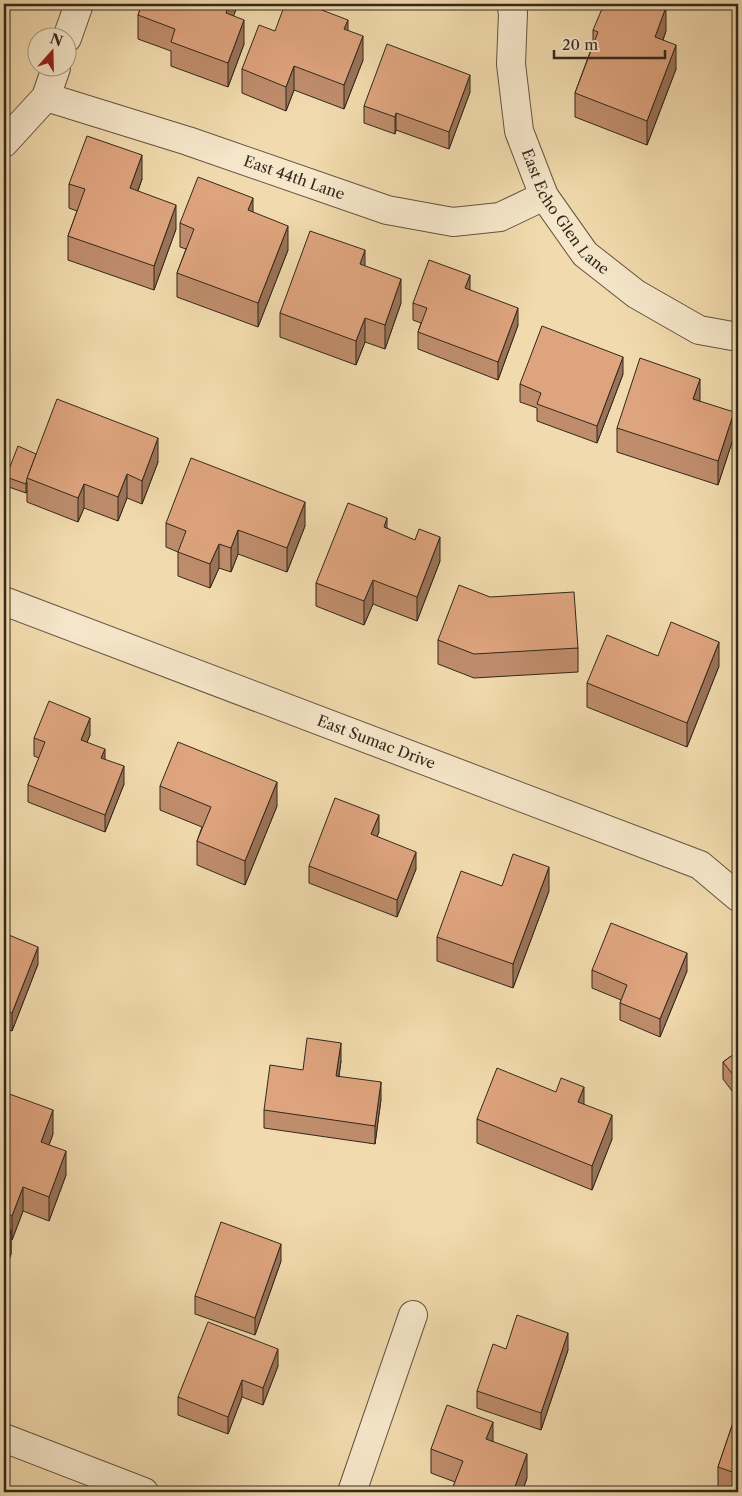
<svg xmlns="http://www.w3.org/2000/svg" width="742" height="1496" viewBox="0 0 742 1496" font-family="'Libre Caslon Text',serif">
<rect width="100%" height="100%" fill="#f1daad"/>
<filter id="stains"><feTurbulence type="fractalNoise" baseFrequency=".004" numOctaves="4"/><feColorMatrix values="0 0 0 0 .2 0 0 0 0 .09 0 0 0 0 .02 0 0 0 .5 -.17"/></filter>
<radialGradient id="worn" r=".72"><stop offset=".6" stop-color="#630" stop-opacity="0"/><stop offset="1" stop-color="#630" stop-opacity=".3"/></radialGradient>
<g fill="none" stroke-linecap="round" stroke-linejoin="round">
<defs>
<g id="street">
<path id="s1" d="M511,4l2,9 -2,51 8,67 25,65 41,58 51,40 63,36 39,7"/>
<polyline points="67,38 79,4"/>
<path id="s2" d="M46,97l142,44 199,69 66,12 47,-5 44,-21"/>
<polyline points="4,143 46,97 56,68"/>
<path id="s3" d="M4,601l696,264 38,32"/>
<polyline points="4,1438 144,1492"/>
<polyline points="352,1492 413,1315"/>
</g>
</defs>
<use href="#street" stroke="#625441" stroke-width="30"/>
<use href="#street" stroke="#f6e7ca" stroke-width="28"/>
</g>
<g fill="#bf8d6c" stroke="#32281d">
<polygon points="142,4 238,4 233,16 244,44 228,87 171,66 171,51 138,39 138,15"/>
<polygon points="348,30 363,60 344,109 294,90 286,111 242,93 242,69 275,31"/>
<polygon points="593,30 666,31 663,40 676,69 647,145 575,117 575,93 593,44"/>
<polygon points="470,92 449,149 396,130 395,134 364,123 364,106"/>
<polygon points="142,179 138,191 176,229 154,290 68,260 68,236 77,211 69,208 69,184"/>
<polygon points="253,212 288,250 258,327 177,297 177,273 186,249 180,247 180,223"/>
<polygon points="365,266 401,303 385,349 365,342 356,365 280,337 280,313"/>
<polygon points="470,290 518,325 498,380 418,349 418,332 421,323 413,320 413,303"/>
<polygon points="623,374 597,443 537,421 537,408 520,402 520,384"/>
<polygon points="700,401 734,436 718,485 617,452 617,428"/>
<polygon points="36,454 158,462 142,504 127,498 118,521 84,508 78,522 27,502 27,491 26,493 6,486 6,477"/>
<polygon points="166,523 305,526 287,572 238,554 231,572 219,568 210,588 178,576 178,552 166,547"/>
<polygon points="387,528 440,561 417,621 373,604 364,625 316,606 316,583"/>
<polygon points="438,640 578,648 578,672 474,678 438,664"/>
<polygon points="658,656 719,666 687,747 587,707 587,683"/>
<polygon points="90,735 87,742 105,759 124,784 105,832 28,802 28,785 39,758 34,756 34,738"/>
<polygon points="160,786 277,806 245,885 197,865 197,841 202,827 160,810"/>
<polygon points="379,832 377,836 416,869 397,917 309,883 309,866"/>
<polygon points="502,886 549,891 513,988 437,961 437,937"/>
<polygon points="4,933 38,964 12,1031 4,1028"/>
<polygon points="592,970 687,971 660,1037 620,1020 620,1003 621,1000 592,988"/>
<polygon points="738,1051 738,1099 723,1079 723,1062"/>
<polygon points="341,1061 339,1076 381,1099 375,1144 264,1128 264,1110 303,1070"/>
<polygon points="4,1092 53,1134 49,1145 66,1175 49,1221 23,1211 12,1240 11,1240 11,1254 4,1275"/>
<polygon points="584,1104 612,1139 592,1190 477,1143 477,1119"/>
<polygon points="281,1261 255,1335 195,1314 195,1296"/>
<polygon points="506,1349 568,1350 541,1430 477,1408 477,1391"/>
<polygon points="278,1366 263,1405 242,1397 228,1434 178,1415 178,1397"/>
<polygon points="738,1408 738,1492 722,1492 718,1491 718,1467"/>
<polygon points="493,1441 527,1478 522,1492 451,1492 455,1482 431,1473 431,1449"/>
</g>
<g fill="#9b7358" stroke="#32281d">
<polygon points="229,4 238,4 226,37 226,13"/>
<polygon points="666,7 666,31 655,61 655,37"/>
<polygon points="244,20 244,44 228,87 228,63"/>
<polygon points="348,20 348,44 344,29"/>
<polygon points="363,36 363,60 344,109 344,85"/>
<polygon points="676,45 676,69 647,145 647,121"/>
<polygon points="294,66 294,90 286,111 286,87"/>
<polygon points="470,75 470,92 449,149 449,132"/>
<polygon points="396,113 396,130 395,134 395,117"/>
<polygon points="142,155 142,179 130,212 130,188"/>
<polygon points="253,198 253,222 248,210"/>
<polygon points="176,205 176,229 154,290 154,266"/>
<polygon points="288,226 288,250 258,327 258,303"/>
<polygon points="365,250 365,274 360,264"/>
<polygon points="470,275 470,293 465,288"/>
<polygon points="401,279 401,303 385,349 385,325"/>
<polygon points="518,308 518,325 498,380 498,362"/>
<polygon points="365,318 365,342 356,365 356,341"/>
<polygon points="623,357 623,374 597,443 597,426"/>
<polygon points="700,379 700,403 693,399"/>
<polygon points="734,412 734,436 718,485 718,461"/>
<polygon points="158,438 158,462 142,504 142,481"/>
<polygon points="127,474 127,498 118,521 118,497"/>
<polygon points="27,482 27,491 26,493 26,484"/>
<polygon points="84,484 84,508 78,522 78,498"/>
<polygon points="305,502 305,526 287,572 287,548"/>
<polygon points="387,518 387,542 384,527"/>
<polygon points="238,530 238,554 231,572 231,548"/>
<polygon points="440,537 440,561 417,621 417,597"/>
<polygon points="219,544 219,568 210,588 210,564"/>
<polygon points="373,580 373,604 364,625 364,601"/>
<polygon points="719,642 719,666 687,747 687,723"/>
<polygon points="90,718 90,735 81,757 81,740"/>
<polygon points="105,749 105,766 101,758"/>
<polygon points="124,766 124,784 105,832 105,815"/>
<polygon points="277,782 277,806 245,885 245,861"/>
<polygon points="379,815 379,832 371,851 371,834"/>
<polygon points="416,852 416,869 397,917 397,900"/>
<polygon points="549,867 549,891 513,988 513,964"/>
<polygon points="38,947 38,964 12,1031 12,1013"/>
<polygon points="687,953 687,971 660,1037 660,1019"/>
<polygon points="341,1043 341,1061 336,1093 336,1076"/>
<polygon points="381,1082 381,1099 375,1144 375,1126"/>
<polygon points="584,1087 584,1111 578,1102"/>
<polygon points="53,1110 53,1134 41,1166 41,1142"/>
<polygon points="612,1115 612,1139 592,1190 592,1166"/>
<polygon points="66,1151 66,1175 49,1221 49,1197"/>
<polygon points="23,1187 23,1211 12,1240 12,1216"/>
<polygon points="11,1230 11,1254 4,1275 4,1251"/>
<polygon points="281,1244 281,1261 255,1335 255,1318"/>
<polygon points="568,1333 568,1350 541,1430 541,1413"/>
<polygon points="278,1349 278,1366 263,1405 263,1388"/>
<polygon points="242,1380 242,1397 228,1434 228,1417"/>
<polygon points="493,1422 493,1446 486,1439"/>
<polygon points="527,1454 527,1478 522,1492 513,1492"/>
</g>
<g fill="#dea47e" stroke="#32281d">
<polygon points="142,4 229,4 226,13 244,20 228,63 171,42 175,29 138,15"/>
<polygon points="285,4 306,4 348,20 344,29 363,36 344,85 294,66 286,87 242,69 259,25 275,31"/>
<polygon points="604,4 657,4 666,7 655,37 676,45 647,121 575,93 598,32 593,30"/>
<polygon points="387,44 470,75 449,132 396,113 395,117 364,106"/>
<polygon points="87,136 142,155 130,188 176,205 154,266 68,236 85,189 69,184"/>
<polygon points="198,177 253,198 248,210 288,226 258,303 177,273 194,229 180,223"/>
<polygon points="310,231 365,250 360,264 401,279 385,325 365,318 356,341 280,313"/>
<polygon points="429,260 470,275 465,288 518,308 498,362 418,332 427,308 413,303"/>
<polygon points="542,326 623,357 597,426 537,404 541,393 520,384"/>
<polygon points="640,358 700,379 693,399 734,412 718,461 617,428"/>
<polygon points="57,399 158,438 142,481 127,474 118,497 84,484 78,498 27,478"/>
<polygon points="18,446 36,454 27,478 26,484 6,477"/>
<polygon points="191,458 305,502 287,548 238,530 231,548 219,544 210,564 178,552 186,531 166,523"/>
<polygon points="348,503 387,518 384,527 415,540 419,529 440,537 417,597 373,580 364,601 316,583"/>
<polygon points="459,585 490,597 574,592 578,648 474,654 438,640"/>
<polygon points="671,622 719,642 687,723 587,683 607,635 658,656"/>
<polygon points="49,701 90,718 81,740 105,749 101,758 124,766 105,815 28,785 45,742 34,738"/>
<polygon points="178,742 277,782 245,861 197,841 211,807 160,786"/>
<polygon points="335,798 379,815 371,834 416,852 397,900 309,866"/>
<polygon points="513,854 549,867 513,964 437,937 461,871 502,886"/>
<polygon points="611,923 687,953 660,1019 620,1003 627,985 592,970"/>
<polygon points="4,933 38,947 12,1013 4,1010"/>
<polygon points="307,1038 341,1043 336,1076 381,1082 375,1126 264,1110 270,1065 303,1070"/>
<polygon points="738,1051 738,1081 723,1062"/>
<polygon points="497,1068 556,1092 561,1078 584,1087 578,1102 612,1115 592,1166 477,1119"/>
<polygon points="4,1092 53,1110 41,1142 66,1151 49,1197 23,1187 12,1216 4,1213"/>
<polygon points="221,1222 281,1244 255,1318 195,1296"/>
<polygon points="4,1227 11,1230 4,1251"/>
<polygon points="517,1315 568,1333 541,1413 477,1391 493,1344 506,1349"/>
<polygon points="208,1322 278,1349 263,1388 242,1380 228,1417 178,1397"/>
<polygon points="447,1405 493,1422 486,1439 527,1454 513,1492 451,1492 463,1461 431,1449"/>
<polygon points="738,1408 738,1474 718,1467"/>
</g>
<g text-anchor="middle" stroke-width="4" stroke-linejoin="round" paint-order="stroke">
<g font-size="15" fill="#32281d" stroke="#f6e7ca">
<text dy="5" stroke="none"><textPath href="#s2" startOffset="261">East 44th Lane</textPath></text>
<text dy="5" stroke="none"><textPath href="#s1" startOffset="222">East Echo Glen Lane</textPath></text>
<text dy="5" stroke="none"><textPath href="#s3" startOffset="398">East Sumac Drive</textPath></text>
</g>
</g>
<rect width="742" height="1496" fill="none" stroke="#f1daad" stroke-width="20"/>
<rect x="5" y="5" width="732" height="1486" fill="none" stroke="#32281d" stroke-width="2.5"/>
<rect x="10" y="10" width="722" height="1476" fill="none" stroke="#32281d"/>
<g transform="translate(52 52) rotate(20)"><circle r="24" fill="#f6e7ca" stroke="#a89b85"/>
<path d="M0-4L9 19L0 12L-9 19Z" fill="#8f2418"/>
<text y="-8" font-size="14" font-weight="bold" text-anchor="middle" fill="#32281d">N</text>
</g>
<path d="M554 50v8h111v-8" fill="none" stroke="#32281d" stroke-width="2.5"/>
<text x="562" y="50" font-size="15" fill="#32281d" stroke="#f6e7ca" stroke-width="4" paint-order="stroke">20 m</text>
<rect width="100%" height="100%" filter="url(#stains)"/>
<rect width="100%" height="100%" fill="url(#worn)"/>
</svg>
